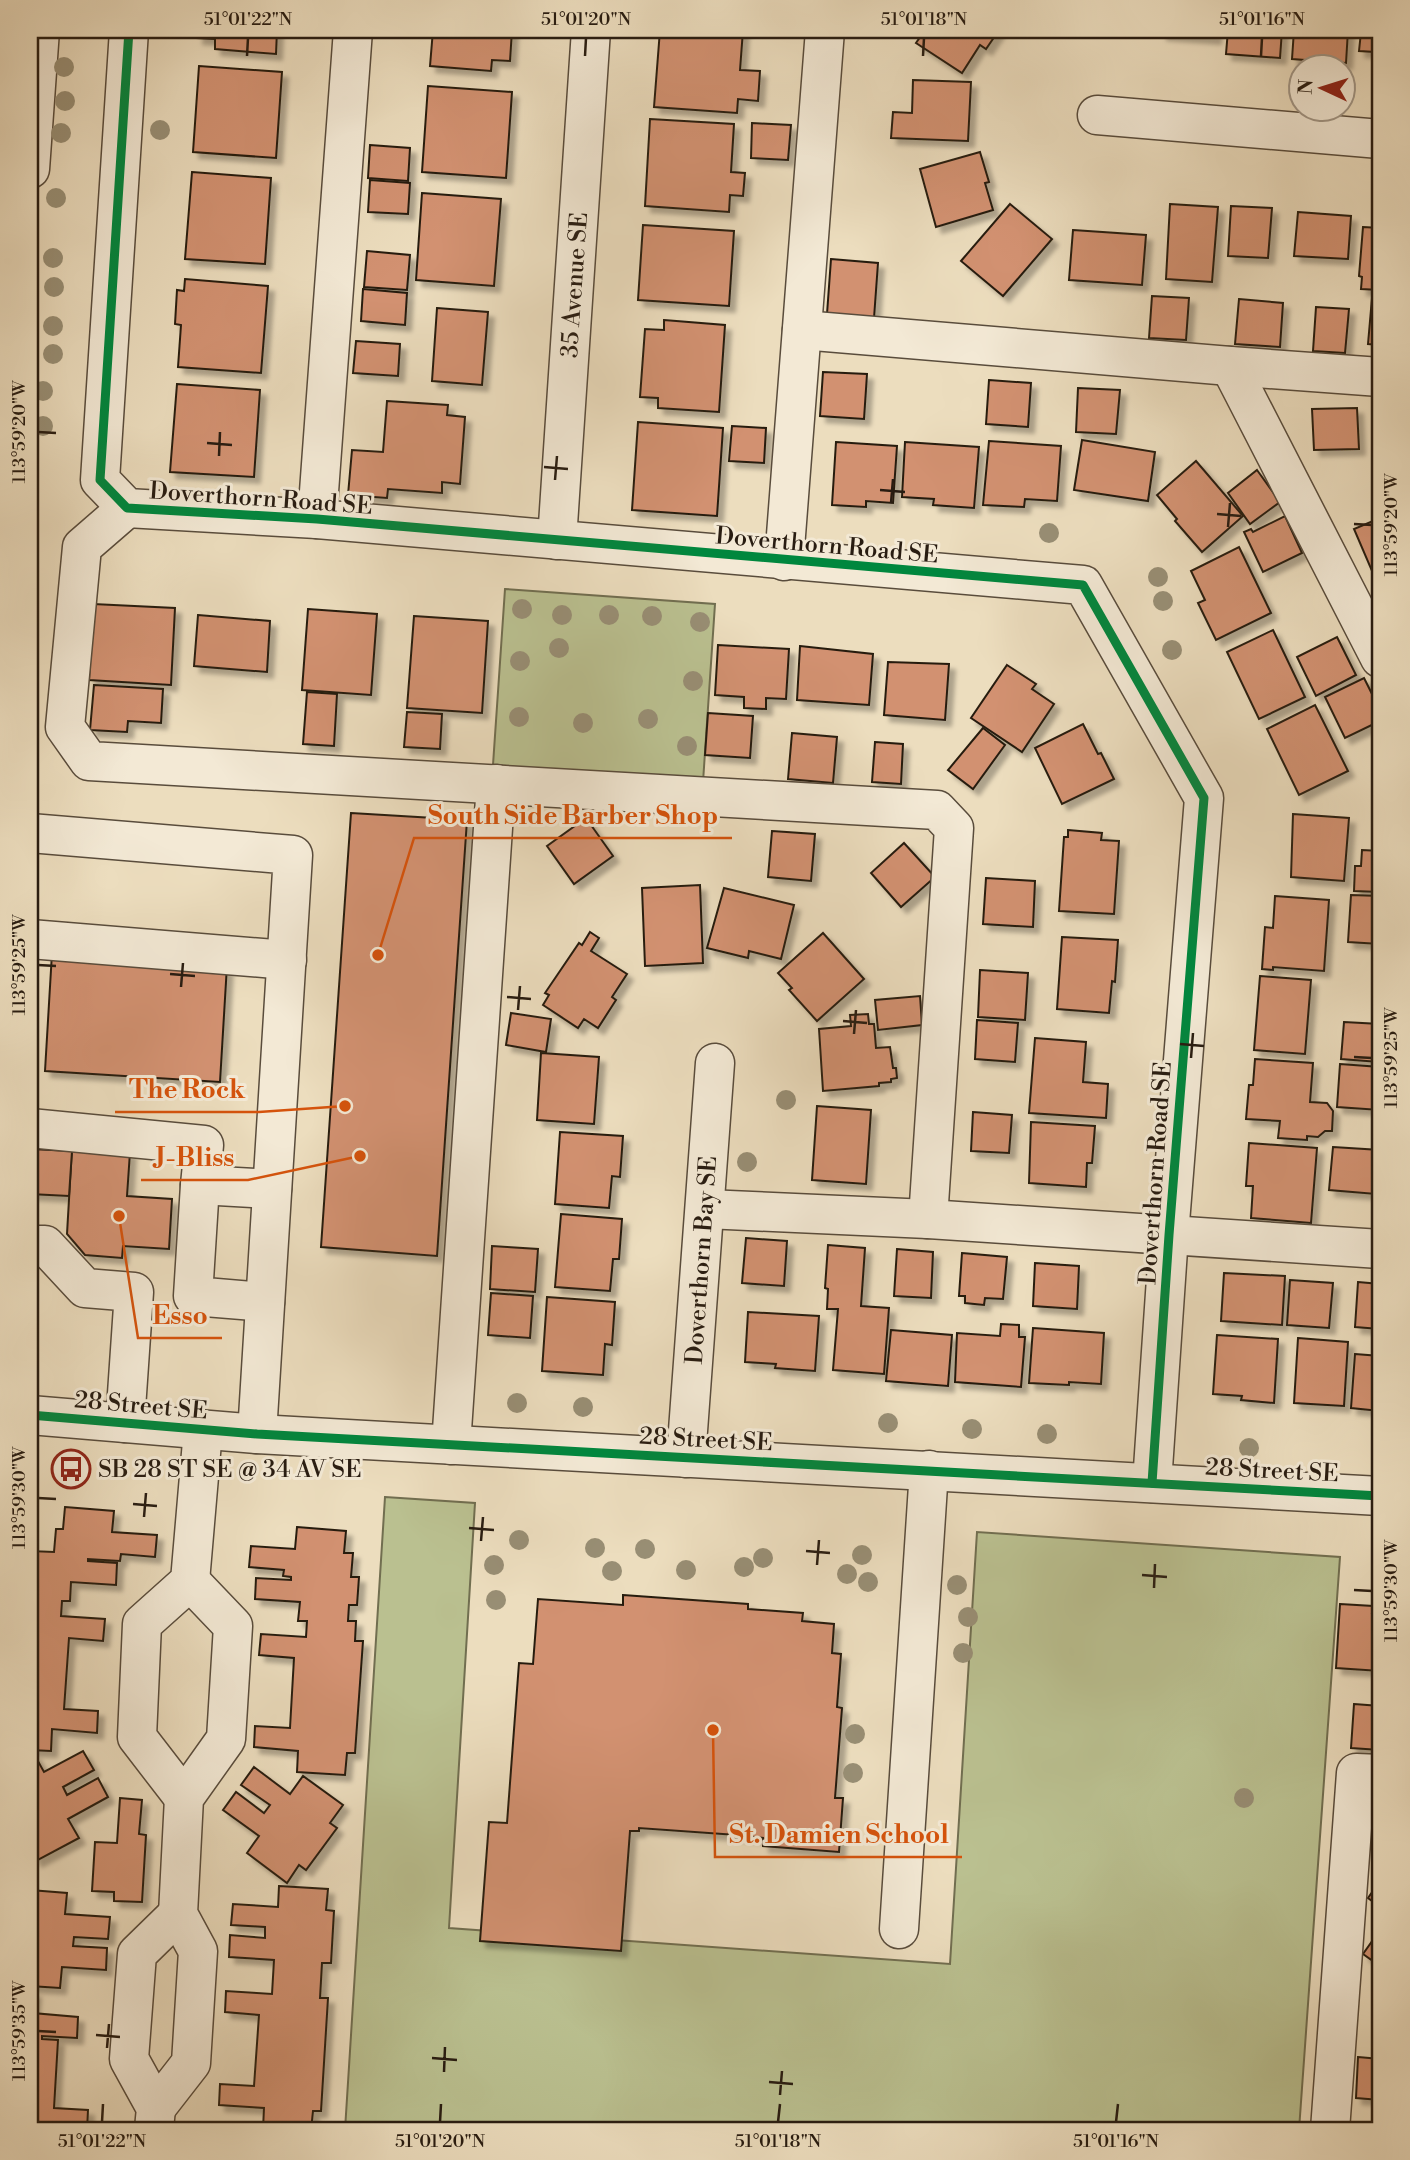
<svg xmlns="http://www.w3.org/2000/svg" width="1410" height="2160" viewBox="0 0 1410 2160" font-family="'Libre Bodoni',serif">
<defs>
<filter id="shadow"><feDropShadow dx="6" dy="6" stdDeviation="2" flood-color="#0004"/></filter>
</defs>
<rect width="100%" height="100%" fill="#ecddbe"/>
<filter id="stains"><feTurbulence type="fractalNoise" baseFrequency=".00286" numOctaves="4"/><feColorMatrix values="0 0 0 0 .2 0 0 0 0 .09 0 0 0 0 .02 0 0 0 .5 -.17"/></filter>
<radialGradient id="worn" r=".72"><stop offset=".6" stop-color="#630" stop-opacity="0"/><stop offset="1" stop-color="#630" stop-opacity=".3"/></radialGradient>
<g fill="#bac090" stroke="#716e50" stroke-width="2">
<polygon points="505,589 715,604 703,782 493,765"/>
<polygon points="385,1497 475,1503 449,1928 950,1964 977,1532 1340,1557 1299,2130 345,2130"/>
</g>
<g fill="#d29171" stroke="#281c11" stroke-width="2" filter="url(#shadow)">
<polygon points="198,30 277,30 276,54 215,49 215,39 197,38"/>
<polygon points="433,30 512,30 510,61 492,60 491,71 430,66"/>
<polygon points="660,30 743,30 740,70 760,71 758,101 738,99 737,113 654,107"/>
<polygon points="925,30 999,30 986,49 980,45 962,73 916,43"/>
<polygon points="1161,30 1216,30 1215,38 1161,34"/>
<polygon points="1228,30 1282,30 1280,58 1226,54"/>
<polygon points="1294,30 1348,30 1346,63 1292,59"/>
<polygon points="1376,30 1380,30 1380,68 1374,67 1375,52 1359,51 1361,32 1376,33"/>
<polygon points="199,66 282,72 276,158 193,152"/>
<polygon points="913,80 971,82 968,141 891,138 893,112 912,113"/>
<polygon points="428,86 512,92 506,178 422,172"/>
<polygon points="650,119 734,124 731,172 745,173 743,196 730,195 729,212 645,206"/>
<polygon points="752,123 791,125 788,160 751,158"/>
<polygon points="370,145 410,148 408,181 368,178"/>
<polygon points="980,152 989,182 985,183 993,210 936,227 920,169"/>
<polygon points="192,172 271,178 265,264 185,259"/>
<polygon points="370,180 410,183 408,214 368,212"/>
<polygon points="422,193 501,199 494,286 416,280"/>
<polygon points="1010,204 1052,239 1003,296 961,261"/>
<polygon points="1170,204 1218,207 1212,282 1166,279"/>
<polygon points="1231,206 1272,208 1268,258 1228,256"/>
<polygon points="1298,212 1351,216 1348,259 1294,256"/>
<polygon points="643,225 734,231 729,306 638,300"/>
<polygon points="1363,227 1380,228 1380,290 1361,289 1362,277 1359,276"/>
<polygon points="1073,230 1146,235 1142,285 1069,280"/>
<polygon points="367,251 410,255 407,290 364,287"/>
<polygon points="831,259 878,263 874,318 827,314"/>
<polygon points="185,279 268,286 261,373 178,367 181,325 175,324 177,290 184,291"/>
<polygon points="363,289 407,293 405,325 361,321"/>
<polygon points="1152,296 1189,298 1186,340 1149,338"/>
<polygon points="1372,298 1380,298 1380,345 1368,344"/>
<polygon points="1239,299 1283,303 1280,347 1235,344"/>
<polygon points="1316,307 1349,309 1345,353 1313,351"/>
<polygon points="437,308 488,312 482,385 432,381"/>
<polygon points="664,320 725,325 719,412 658,408 658,398 640,397 645,329 664,330"/>
<polygon points="356,341 400,344 398,376 353,373"/>
<polygon points="823,372 867,374 864,419 820,416"/>
<polygon points="989,380 1031,383 1028,427 986,424"/>
<polygon points="177,384 260,390 254,477 170,472"/>
<polygon points="1078,388 1120,390 1116,434 1076,432"/>
<polygon points="387,401 448,405 447,415 465,417 460,484 442,482 442,493 388,489 387,498 348,495 352,450 383,452"/>
<polygon points="1357,408 1359,449 1314,450 1312,409"/>
<polygon points="638,422 723,428 717,516 632,510"/>
<polygon points="732,426 766,428 764,463 729,461"/>
<polygon points="1082,440 1155,452 1148,501 1074,490"/>
<polygon points="989,441 1061,446 1057,501 1025,499 1024,507 983,505"/>
<polygon points="836,442 897,446 893,503 866,501 866,507 832,505"/>
<polygon points="905,442 979,447 974,508 933,505 934,499 902,497"/>
<polygon points="1196,461 1243,516 1202,552 1175,521 1177,519 1157,495"/>
<polygon points="1257,470 1280,502 1250,524 1228,493"/>
<polygon points="1285,516 1302,553 1263,572 1244,532 1251,529 1253,532"/>
<polygon points="1380,518 1380,567 1372,571 1354,529"/>
<polygon points="1239,547 1271,613 1216,640 1198,603 1205,600 1191,571"/>
<polygon points="93,604 175,608 171,685 89,680"/>
<polygon points="308,609 377,614 371,695 302,690"/>
<polygon points="198,615 270,621 267,672 194,666"/>
<polygon points="414,616 488,621 482,713 407,708"/>
<polygon points="1273,630 1305,697 1259,719 1227,652"/>
<polygon points="1337,637 1356,675 1316,696 1297,657"/>
<polygon points="718,645 789,649 786,699 766,698 766,709 744,708 744,697 715,695"/>
<polygon points="800,646 873,654 869,705 797,700"/>
<polygon points="888,662 949,664 945,720 884,715"/>
<polygon points="1007,665 1036,684 1032,689 1054,704 1022,752 971,718"/>
<polygon points="1364,678 1380,710 1380,721 1345,738 1325,697"/>
<polygon points="94,685 163,689 161,723 128,721 127,732 90,730"/>
<polygon points="307,692 337,694 334,746 303,744"/>
<polygon points="1315,705 1348,771 1299,795 1267,729"/>
<polygon points="407,712 442,714 440,749 404,747"/>
<polygon points="708,713 753,716 750,758 705,755"/>
<polygon points="1083,724 1098,754 1101,753 1114,779 1062,804 1035,748"/>
<polygon points="983,728 1005,745 973,789 948,770"/>
<polygon points="792,733 837,737 833,783 788,779"/>
<polygon points="875,742 903,744 901,784 872,782"/>
<polygon points="351,813 467,820 437,1256 321,1247"/>
<polygon points="1293,814 1349,818 1344,881 1291,877"/>
<polygon points="586,818 613,856 574,884 547,846"/>
<polygon points="1068,830 1102,833 1101,840 1119,841 1114,914 1059,911 1064,837 1068,837"/>
<polygon points="772,831 815,834 811,881 768,877"/>
<polygon points="904,843 935,877 901,907 871,873"/>
<polygon points="1362,850 1380,851 1380,892 1354,891 1355,866 1361,866"/>
<polygon points="986,878 1035,881 1033,927 983,924"/>
<polygon points="700,885 703,963 645,966 642,888"/>
<polygon points="724,888 794,905 781,959 749,951 748,958 707,948"/>
<polygon points="1351,895 1380,896 1380,944 1348,942"/>
<polygon points="1275,896 1329,900 1324,971 1273,967 1273,970 1262,969 1265,927 1273,928"/>
<polygon points="590,932 599,938 591,951 627,974 612,997 616,1000 598,1028 584,1019 578,1028 543,1005 549,995 545,993 579,943 582,945"/>
<polygon points="823,933 864,979 817,1021 789,990 792,988 778,973"/>
<polygon points="1062,937 1118,940 1115,982 1112,981 1109,1013 1057,1009"/>
<polygon points="52,953 227,965 220,1082 45,1071"/>
<polygon points="980,970 1028,973 1025,1020 978,1017"/>
<polygon points="1260,976 1311,980 1305,1054 1254,1050"/>
<polygon points="920,996 922,1025 878,1030 875,1000"/>
<polygon points="511,1013 551,1019 546,1052 506,1045"/>
<polygon points="868,1014 869,1024 874,1024 876,1048 890,1047 893,1068 896,1068 897,1078 891,1079 891,1082 879,1083 879,1086 823,1091 819,1029 851,1026 850,1015"/>
<polygon points="977,1020 1018,1023 1015,1062 975,1059"/>
<polygon points="1344,1022 1380,1024 1379,1062 1341,1059"/>
<polygon points="1035,1038 1086,1042 1083,1082 1108,1084 1106,1118 1029,1113"/>
<polygon points="541,1053 599,1057 594,1124 537,1120"/>
<polygon points="1255,1059 1313,1063 1310,1102 1327,1103 1333,1111 1332,1131 1325,1131 1318,1137 1307,1136 1307,1140 1278,1138 1280,1121 1246,1119 1249,1085 1253,1085"/>
<polygon points="1340,1064 1380,1067 1380,1110 1337,1107"/>
<polygon points="817,1106 871,1110 866,1184 812,1180"/>
<polygon points="973,1112 1012,1115 1009,1153 971,1151"/>
<polygon points="1031,1122 1095,1126 1092,1163 1087,1163 1086,1187 1029,1183"/>
<polygon points="560,1132 623,1136 620,1177 612,1176 609,1208 555,1204"/>
<polygon points="1249,1143 1317,1148 1311,1223 1251,1218 1253,1186 1246,1186"/>
<polygon points="1333,1147 1380,1150 1376,1194 1329,1190"/>
<polygon points="72,1148 130,1152 127,1196 172,1199 169,1249 123,1246 122,1258 85,1255 67,1234"/>
<polygon points="30,1149 72,1151 69,1196 30,1194"/>
<polygon points="561,1214 622,1219 619,1259 613,1259 610,1291 555,1287"/>
<polygon points="746,1238 787,1241 784,1286 742,1283"/>
<polygon points="828,1245 865,1248 861,1306 889,1308 884,1374 833,1370 838,1309 827,1309 828,1289 825,1288"/>
<polygon points="492,1246 538,1249 535,1292 490,1289"/>
<polygon points="897,1249 933,1252 931,1298 894,1296"/>
<polygon points="962,1253 1007,1257 1003,1299 985,1298 984,1305 965,1303 965,1296 959,1296"/>
<polygon points="1035,1263 1079,1266 1077,1309 1033,1306"/>
<polygon points="1224,1273 1285,1276 1282,1325 1221,1321"/>
<polygon points="1290,1280 1333,1283 1329,1328 1287,1325"/>
<polygon points="1358,1282 1380,1284 1380,1329 1355,1327"/>
<polygon points="491,1293 533,1296 530,1338 488,1335"/>
<polygon points="547,1297 615,1302 612,1345 605,1344 603,1375 542,1371"/>
<polygon points="748,1312 819,1316 815,1371 775,1368 776,1364 745,1362"/>
<polygon points="1001,1324 1019,1325 1019,1337 1025,1337 1021,1387 955,1382 957,1333 1000,1336"/>
<polygon points="1033,1328 1104,1333 1101,1384 1069,1382 1069,1385 1029,1383"/>
<polygon points="891,1330 952,1335 948,1386 886,1381"/>
<polygon points="1217,1335 1278,1339 1274,1403 1241,1400 1242,1396 1213,1394"/>
<polygon points="1298,1338 1348,1342 1344,1406 1294,1403"/>
<polygon points="1355,1354 1380,1356 1380,1411 1351,1408"/>
<polygon points="65,1507 114,1511 112,1532 157,1535 155,1557 121,1554 120,1561 88,1559 88,1561 117,1563 116,1585 71,1582 70,1601 62,1601 61,1616 105,1619 103,1641 69,1638 64,1709 98,1711 97,1733 52,1729 51,1751 30,1750 30,1551 54,1552 56,1529 63,1529"/>
<polygon points="297,1527 346,1531 344,1553 353,1553 351,1577 359,1577 357,1605 349,1605 348,1621 356,1621 355,1641 363,1641 355,1753 347,1753 345,1775 297,1772 298,1751 254,1747 255,1726 290,1728 294,1658 259,1655 261,1634 306,1637 307,1621 298,1621 300,1602 255,1599 256,1578 291,1580 291,1577 283,1576 284,1570 249,1567 251,1546 295,1549"/>
<polygon points="623,1595 748,1604 748,1609 803,1613 802,1621 834,1624 832,1653 841,1654 837,1707 842,1708 835,1798 843,1798 839,1852 763,1846 763,1838 737,1835 639,1828 639,1831 630,1831 621,1951 480,1941 489,1822 507,1823 519,1663 533,1664 538,1599 623,1605"/>
<polygon points="1340,1604 1373,1606 1372,1613 1380,1613 1380,1671 1336,1668"/>
<polygon points="1354,1704 1380,1706 1380,1750 1351,1748"/>
<polygon points="83,1751 94,1770 63,1787 67,1795 98,1778 108,1797 68,1819 79,1838 36,1861 30,1849 30,1756 34,1754 44,1772"/>
<polygon points="254,1767 290,1794 303,1776 343,1805 330,1823 337,1828 306,1870 299,1865 287,1883 247,1853 259,1836 223,1810 236,1792 264,1813 270,1805 241,1785"/>
<polygon points="120,1798 142,1800 139,1834 146,1835 142,1902 114,1901 114,1892 92,1891 95,1842 117,1843"/>
<polygon points="1380,1881 1380,1907 1368,1898"/>
<polygon points="279,1886 328,1889 326,1910 334,1911 331,1963 322,1963 320,1998 328,1998 321,2111 313,2111 311,2130 263,2129 264,2108 219,2105 220,2084 254,2086 259,2015 225,2012 226,1991 272,1994 274,1960 229,1957 230,1935 265,1938 265,1927 231,1925 233,1904 278,1907"/>
<polygon points="30,1890 67,1893 65,1914 110,1917 108,1939 74,1937 73,1946 107,1948 106,1970 62,1967 60,1988 30,1986"/>
<polygon points="1380,1930 1380,1966 1363,1954"/>
<polygon points="30,1992 35,1992 33,2013 78,2017 77,2038 42,2036 42,2039 58,2040 54,2108 88,2110 87,2130 42,2128 42,2130 30,2130"/>
<polygon points="1358,2057 1380,2059 1380,2100 1356,2098"/>
</g>
<g fill="none" stroke-linecap="round" stroke-linejoin="round">
<defs>
<g id="minor">
<polyline points="129,30 100,480 127,508 317,519 1083,585 1204,798 1169,1235 1152,1483"/>
<polyline points="1097,115 1380,139"/>
<polyline points="30,169 40,30"/>
<polyline points="802,330 1230,366 1380,377"/>
<polyline points="1230,366 1380,658"/>
<polyline points="127,508 82,547 65,727 89,761 937,810 954,828 928,1219"/>
<polyline points="317,519 353,30"/>
<polyline points="557,540 591,30"/>
<polyline points="784,561 825,30"/>
<polyline points="30,833 293,855 257,1434"/>
<polyline points="30,939 287,960"/>
<polyline points="30,1128 204,1145 200,1185 272,1189"/>
<polyline points="200,1185 193,1296 265,1302"/>
<polyline points="706,1209 928,1219 1380,1249"/>
<polyline points="30,1245 45,1245 85,1288 134,1292 125,1423"/>
<polyline points="30,1415 257,1434 1380,1496"/>
<polyline points="451,1445 496,784"/>
<polyline points="686,1458 715,1063"/>
<polyline points="184,1798 137,1737 142,1624 190,1581 203,1430"/>
<polyline points="899,1929 929,1470"/>
<polyline points="156,2108 191,2063 198,1951 178,1914 184,1798 226,1739 233,1626 190,1581"/>
<polyline points="154,2129 156,2108 129,2059 137,1954 178,1914"/>
<polyline points="1330,2130 1356,1773 1380,1774"/>
</g>
</defs>
<use href="#minor" stroke="#594c3c" stroke-width="41"/>
<use href="#minor" stroke="#f3e9d5" stroke-width="38"/>
<defs>
<g id="cycleway">
<polyline points="129,30 100,480 127,508 317,519 1083,585 1204,798 1169,1235 1152,1483"/>
<polyline points="30,1415 257,1434 1380,1496"/>
</g>
</defs>
<use href="#cycleway" stroke="#f3e9d5" stroke-width="13"/>
<use href="#cycleway" stroke="#00873e" stroke-width="9"/>
</g>
<g fill="#988e74">
<circle cx="64" cy="67" r="10"/>
<circle cx="65" cy="101" r="10"/>
<circle cx="160" cy="130" r="10"/>
<circle cx="61" cy="133" r="10"/>
<circle cx="56" cy="198" r="10"/>
<circle cx="53" cy="258" r="10"/>
<circle cx="54" cy="287" r="10"/>
<circle cx="53" cy="326" r="10"/>
<circle cx="53" cy="354" r="10"/>
<circle cx="43" cy="391" r="10"/>
<circle cx="43" cy="426" r="10"/>
<circle cx="1049" cy="533" r="10"/>
<circle cx="1158" cy="577" r="10"/>
<circle cx="1163" cy="601" r="10"/>
<circle cx="522" cy="609" r="10"/>
<circle cx="562" cy="615" r="10"/>
<circle cx="609" cy="615" r="10"/>
<circle cx="652" cy="616" r="10"/>
<circle cx="700" cy="622" r="10"/>
<circle cx="559" cy="648" r="10"/>
<circle cx="1172" cy="650" r="10"/>
<circle cx="520" cy="661" r="10"/>
<circle cx="693" cy="681" r="10"/>
<circle cx="519" cy="717" r="10"/>
<circle cx="648" cy="719" r="10"/>
<circle cx="583" cy="723" r="10"/>
<circle cx="687" cy="746" r="10"/>
<circle cx="786" cy="1100" r="10"/>
<circle cx="747" cy="1162" r="10"/>
<circle cx="517" cy="1403" r="10"/>
<circle cx="583" cy="1407" r="10"/>
<circle cx="888" cy="1423" r="10"/>
<circle cx="972" cy="1429" r="10"/>
<circle cx="1047" cy="1434" r="10"/>
<circle cx="1249" cy="1448" r="10"/>
<circle cx="519" cy="1540" r="10"/>
<circle cx="595" cy="1548" r="10"/>
<circle cx="645" cy="1549" r="10"/>
<circle cx="862" cy="1555" r="10"/>
<circle cx="763" cy="1558" r="10"/>
<circle cx="494" cy="1565" r="10"/>
<circle cx="744" cy="1567" r="10"/>
<circle cx="686" cy="1570" r="10"/>
<circle cx="612" cy="1571" r="10"/>
<circle cx="847" cy="1574" r="10"/>
<circle cx="868" cy="1582" r="10"/>
<circle cx="957" cy="1585" r="10"/>
<circle cx="496" cy="1600" r="10"/>
<circle cx="968" cy="1617" r="10"/>
<circle cx="963" cy="1653" r="10"/>
<circle cx="855" cy="1734" r="10"/>
<circle cx="853" cy="1773" r="10"/>
<circle cx="1244" cy="1798" r="10"/>
</g>
<path fill="none" stroke="#281c11" stroke-width="2.5" d="M247,56l1,-18M585,56l1,-18M923,56l1,-18M1261,56l1,-18M38,432l18,1M207,443l25,2M219,456l1,-24M544,467l24,2M555,480l2,-24M880,490l25,2M891,503l2,-24M1217,514l24,2M1354,524l18,1M1228,527l2,-24M38,965l18,1M170,974l25,2M181,987l2,-24M507,997l24,2M518,1010l2,-24M843,1021l24,2M854,1034l2,-24M1180,1044l24,2M1354,1057l18,1M1191,1058l2,-25M38,1498l18,1M133,1504l24,2M144,1517l2,-24M469,1528l25,2M481,1541l2,-24M806,1551l24,2M817,1565l2,-25M1142,1575l25,2M1154,1588l1,-24M1354,1590l18,1M38,2031l18,1M96,2035l24,2M107,2048l2,-24M432,2058l25,2M444,2072l1,-25M769,2082l24,2M780,2095l2,-24M102,2122l1,-18M440,2122l1,-18M778,2122l2,-18M1116,2122l2,-18"/>
<defs>
<symbol id="bus-ring" viewBox="-11 -11 22 22"><circle r="9.5" fill="#f3e9d5" stroke="#8f2418" stroke-width="1.5"/><path d="M-5-6H5V4H4V6H2V4H-2V6H-4V4H-5ZM-3.5-4V0h7V-4ZM-3.5 1.2v1.5H-2V1.2ZM2 1.2v1.5H3.5V1.2Z" fill="#8f2418"/></symbol>
</defs>
<g fill-rule="evenodd">
<use href="#bus-ring" x="49" y="1447" width="44" height="44"/>
</g>
<g text-anchor="middle" stroke-width="6" stroke-linejoin="round" paint-order="stroke">
<g font-size="24" fill="#281c11" stroke="#f3e9d5">
<text transform="translate(574 285) rotate(-86)" y="8">35 Avenue SE</text>
<text transform="translate(261 498) rotate(4)" y="8">Doverthorn Road SE</text>
<text transform="translate(827 545) rotate(5)" y="8">Doverthorn Road SE</text>
<text transform="translate(1155 1173) rotate(-86)" y="8">Doverthorn Road SE</text>
<text transform="translate(701 1260) rotate(-86)" y="8">Doverthorn Bay SE</text>
<text transform="translate(141 1405) rotate(5)" y="8">28 Street SE</text>
<text transform="translate(706 1439) rotate(3)" y="8">28 Street SE</text>
<text transform="translate(1272 1470) rotate(3)" y="8">28 Street SE</text>
</g>
<g font-size="24" fill="#281c11" stroke="#f3e9d5" text-anchor="start">
<text x="98" y="1477">SB 28 ST SE @ 34 AV SE</text>
</g>
</g>
<path fill="none" stroke="#d5530c" stroke-width="2.5" d="M378 955L414 838H732M345 1106L259 1112H115M360 1156L248 1180H141M119 1216L138 1338H222M713 1730L715 1857H962"/>
<g fill="#d5530c" stroke="#f3e9d5" stroke-width="2.5">
<circle cx="378" cy="955" r="7"/>
<circle cx="345" cy="1106" r="7"/>
<circle cx="360" cy="1156" r="7"/>
<circle cx="119" cy="1216" r="7"/>
<circle cx="713" cy="1730" r="7"/>
</g>
<g font-size="26" text-anchor="middle" font-weight="bold" fill="#d5530c" stroke="#f3e9d5" stroke-width="6" stroke-linejoin="round" paint-order="stroke">
<text x="573" y="824">South Side Barber Shop</text>
<text x="187" y="1098">The Rock</text>
<text x="195" y="1166">J-Bliss</text>
<text x="180" y="1324">Esso</text>
<text x="839" y="1843">St. Damien School</text>
</g>
<rect width="1410" height="2160" fill="none" stroke="#ecddbe" stroke-width="77"/>
<g transform="translate(1322 88) rotate(274)"><circle r="33" fill="#f3e9d5" stroke="#a29787" stroke-width="2"/>
<path d="M0-5L12 26L0 18L-12 26Z" fill="#8f2418"/>
<text y="-10" font-size="19" font-weight="bold" text-anchor="middle" fill="#281c11">N</text>
</g>
<rect x="38" y="38" width="1334" height="2084" fill="none" stroke="#281c11" stroke-width="2.5"/>
<g font-size="18" text-anchor="middle" fill="#281c11">
<text x="248" y="25">51°01'22"N</text>
<text x="586" y="25">51°01'20"N</text>
<text x="924" y="25">51°01'18"N</text>
<text x="1262" y="25">51°01'16"N</text>
<text transform="translate(19 432) rotate(-90)" y="6">113°59'20"W</text>
<text transform="translate(1391 525) rotate(-90)" y="6">113°59'20"W</text>
<text transform="translate(19 965) rotate(-90)" y="6">113°59'25"W</text>
<text transform="translate(1391 1058) rotate(-90)" y="6">113°59'25"W</text>
<text transform="translate(19 1498) rotate(-90)" y="6">113°59'30"W</text>
<text transform="translate(1391 1591) rotate(-90)" y="6">113°59'30"W</text>
<text transform="translate(19 2031) rotate(-90)" y="6">113°59'35"W</text>
<text x="102" y="2147">51°01'22"N</text>
<text x="440" y="2147">51°01'20"N</text>
<text x="778" y="2147">51°01'18"N</text>
<text x="1116" y="2147">51°01'16"N</text>
</g>
<rect width="100%" height="100%" filter="url(#stains)"/>
<rect width="100%" height="100%" fill="url(#worn)"/>
</svg>
